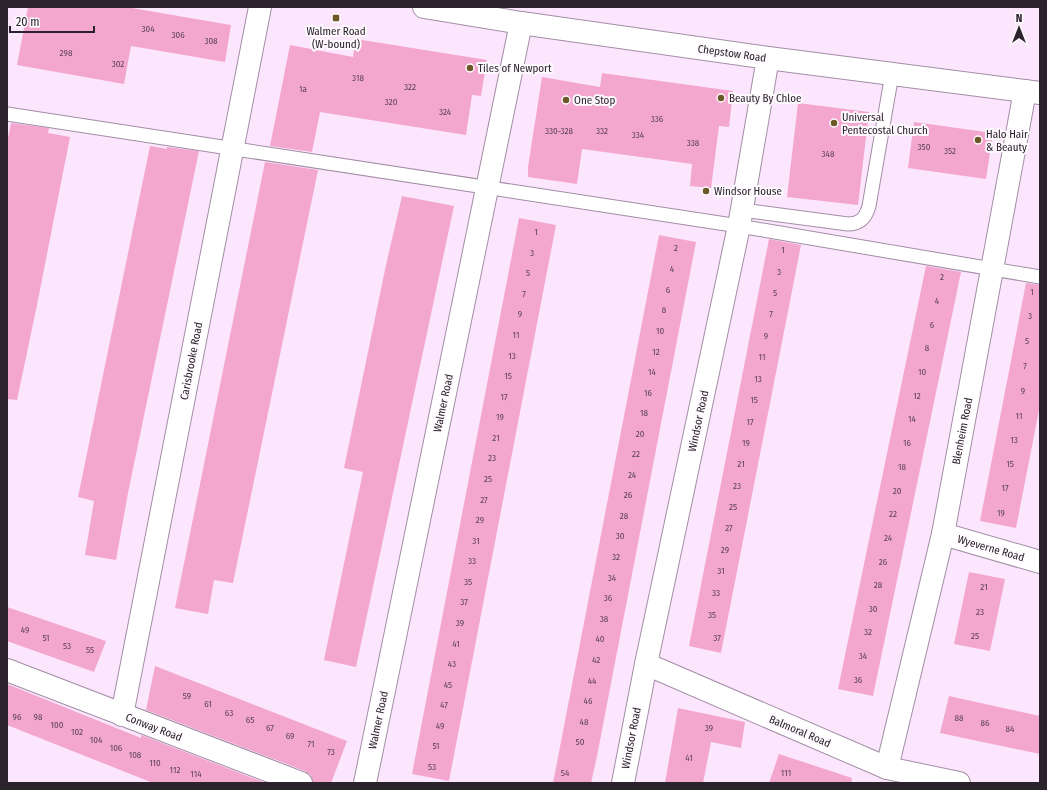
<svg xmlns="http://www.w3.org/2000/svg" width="1047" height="790" viewBox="0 0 1047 790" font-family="'Fira Sans Condensed',sans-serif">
<rect width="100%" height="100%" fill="#fbe6fe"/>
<g fill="#f3a7cf">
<polygon points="28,7 126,7 231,25 225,62 131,46 124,84 17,65"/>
<polygon points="356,39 487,60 481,96 472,95 466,135 320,112 312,152 270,146 290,45 353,57"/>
<polygon points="602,73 733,91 729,127 719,126 711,188 690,186 692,164 582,149 577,184 528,177 528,167 542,77 600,87"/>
<polygon points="798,103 869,112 858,205 787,197"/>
<polygon points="914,122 993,133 986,179 908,168"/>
<polygon points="11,123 49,128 48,133 70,137 37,305 17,400 7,399 7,143"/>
<polygon points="150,146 167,149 167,147 199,151 128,493 116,560 85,555 94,501 78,497"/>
<polygon points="265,162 318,170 233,583 214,580 208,614 175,608"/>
<polygon points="402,196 454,206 356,667 324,660 363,472 344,468 386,265"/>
<polygon points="519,218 556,225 449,781 412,774"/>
<polygon points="659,235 696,242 597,756 591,783 553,783"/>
<polygon points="769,239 801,245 721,653 689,646"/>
<polygon points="926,266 961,272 873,696 838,689"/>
<polygon points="1026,283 1040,285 1040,405 1016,528 980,521"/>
<polygon points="969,572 1005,579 990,651 954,644"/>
<polygon points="7,607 106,641 94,672 7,641"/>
<polygon points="155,666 347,741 331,783 313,783 311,775 305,771 146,710"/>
<polygon points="7,684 141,738 141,735 266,783 153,783 7,725"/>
<polygon points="949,696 1040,716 1040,754 940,733"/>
<polygon points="678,708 745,722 741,748 711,742 703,783 665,783"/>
<polygon points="779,754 852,778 851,783 769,783"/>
</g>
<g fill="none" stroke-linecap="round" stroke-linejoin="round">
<defs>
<g id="lane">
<polyline points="7,114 739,226 1040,277"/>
<path d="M742,210l106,14c13,0 18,-7 21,-18l23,-132"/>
</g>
<g id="street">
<polyline points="943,534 1040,562"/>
<polyline points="646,664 887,768 959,783"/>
<polyline points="7,670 301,783"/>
<polyline points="122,715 260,7"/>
<polyline points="887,768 943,534 1025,91"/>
<polyline points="365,783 521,23"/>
<polyline points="623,783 646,664 739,226 768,58"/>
</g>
<polyline id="secondary" points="424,7 521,23 768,58 1040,93"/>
</defs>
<use href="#lane" stroke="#a28ea5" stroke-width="15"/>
<use href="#street" stroke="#a28ea5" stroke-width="24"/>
<use href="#secondary" stroke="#a28ea5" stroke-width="24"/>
<use href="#lane" stroke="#fff" stroke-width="13"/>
<use href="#street" stroke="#fff" stroke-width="22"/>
<use href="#secondary" stroke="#fff" stroke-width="22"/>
</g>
<g fill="#6c5726" stroke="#fefafe" stroke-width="1.5">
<rect x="332" y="14" width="8" height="8" rx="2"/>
<circle cx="470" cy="68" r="4"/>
<circle cx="721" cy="98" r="4"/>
<circle cx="566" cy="100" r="4"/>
<circle cx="834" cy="123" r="4"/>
<circle cx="978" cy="140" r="4"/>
<circle cx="706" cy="191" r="4"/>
</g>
<g text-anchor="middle" stroke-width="4" stroke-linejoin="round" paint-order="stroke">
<g font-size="9" fill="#5d4455">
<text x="148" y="32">304</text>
<text x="178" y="38">306</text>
<text x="211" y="44">308</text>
<text x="66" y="56">298</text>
<text x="118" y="67">302</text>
<text x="358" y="81">318</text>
<text x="410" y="90">322</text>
<text x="303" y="92">1a</text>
<text x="391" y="105">320</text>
<text x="445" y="115">324</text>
<text x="657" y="122">336</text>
<text x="559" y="134">330-328</text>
<text x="602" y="134">332</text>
<text x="638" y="138">334</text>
<text x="693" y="146">338</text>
<text x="924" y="150">350</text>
<text x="950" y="154">352</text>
<text x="828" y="157">348</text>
<text x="536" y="235">1</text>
<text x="676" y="251">2</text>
<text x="783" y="253">1</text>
<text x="532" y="256">3</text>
<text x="672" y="272">4</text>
<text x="779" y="275">3</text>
<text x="528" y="276">5</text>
<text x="942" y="280">2</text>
<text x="668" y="293">6</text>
<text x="1032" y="295">1</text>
<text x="775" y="296">5</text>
<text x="524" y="297">7</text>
<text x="937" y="304">4</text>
<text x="664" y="313">8</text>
<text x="520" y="317">9</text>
<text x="771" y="317">7</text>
<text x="1030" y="319">3</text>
<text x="932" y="328">6</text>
<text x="660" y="334">10</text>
<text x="516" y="338">11</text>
<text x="766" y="339">9</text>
<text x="1027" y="344">5</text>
<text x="927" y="351">8</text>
<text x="656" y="355">12</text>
<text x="512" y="359">13</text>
<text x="762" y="360">11</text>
<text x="1025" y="369">7</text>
<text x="652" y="375">14</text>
<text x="922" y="375">10</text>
<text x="508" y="379">15</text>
<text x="758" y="382">13</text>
<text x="1023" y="394">9</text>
<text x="648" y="396">16</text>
<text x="917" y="399">12</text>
<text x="504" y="400">17</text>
<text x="754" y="403">15</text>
<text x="644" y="416">18</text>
<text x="1019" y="419">11</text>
<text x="500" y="420">19</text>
<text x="912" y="422">14</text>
<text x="750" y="425">17</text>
<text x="640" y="437">20</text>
<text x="496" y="441">21</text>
<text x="1014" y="443">13</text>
<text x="746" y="446">19</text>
<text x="907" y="446">16</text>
<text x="636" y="457">22</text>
<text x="492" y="461">23</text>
<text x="741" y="467">21</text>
<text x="1010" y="467">15</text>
<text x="902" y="470">18</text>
<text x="632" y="478">24</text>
<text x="488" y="482">25</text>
<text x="737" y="489">23</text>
<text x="1005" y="491">17</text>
<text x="897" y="494">20</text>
<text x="628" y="498">26</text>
<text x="484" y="503">27</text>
<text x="733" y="510">25</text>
<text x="1001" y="516">19</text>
<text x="893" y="517">22</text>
<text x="624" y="519">28</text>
<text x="480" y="523">29</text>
<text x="729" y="531">27</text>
<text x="620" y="539">30</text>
<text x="888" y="541">24</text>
<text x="476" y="544">31</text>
<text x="725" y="553">29</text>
<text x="616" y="560">32</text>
<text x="472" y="564">33</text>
<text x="883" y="565">26</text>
<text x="721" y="574">31</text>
<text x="612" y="581">34</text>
<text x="468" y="585">35</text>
<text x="878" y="588">28</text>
<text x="984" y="590">21</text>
<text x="716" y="596">33</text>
<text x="608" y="601">36</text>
<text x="464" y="605">37</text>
<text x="873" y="612">30</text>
<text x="980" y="615">23</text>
<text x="712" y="618">35</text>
<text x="604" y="622">38</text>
<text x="460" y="626">39</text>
<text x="25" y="633">49</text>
<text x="868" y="635">32</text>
<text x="975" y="639">25</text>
<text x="46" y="641">51</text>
<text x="717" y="641">37</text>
<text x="600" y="642">40</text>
<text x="456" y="647">41</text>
<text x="67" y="649">53</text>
<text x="90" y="653">55</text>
<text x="863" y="659">34</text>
<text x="596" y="663">42</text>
<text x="452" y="667">43</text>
<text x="858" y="683">36</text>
<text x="592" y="684">44</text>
<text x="448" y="688">45</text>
<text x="187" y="699">59</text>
<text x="588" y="704">46</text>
<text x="208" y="707">61</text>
<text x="444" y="708">47</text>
<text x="229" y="716">63</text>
<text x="17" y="720">96</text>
<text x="38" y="720">98</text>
<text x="959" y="721">88</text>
<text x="250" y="723">65</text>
<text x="584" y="725">48</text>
<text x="985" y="726">86</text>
<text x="57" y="728">100</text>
<text x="440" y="729">49</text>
<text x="270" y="731">67</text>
<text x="709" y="731">39</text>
<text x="1010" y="732">84</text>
<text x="77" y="735">102</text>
<text x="290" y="739">69</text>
<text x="96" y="743">104</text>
<text x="580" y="745">50</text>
<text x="311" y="747">71</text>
<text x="436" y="749">51</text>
<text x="116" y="751">106</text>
<text x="331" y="755">73</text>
<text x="135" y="758">108</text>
<text x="689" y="761">41</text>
<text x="155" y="766">110</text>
<text x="432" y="770">53</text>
<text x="175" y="773">112</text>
<text x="565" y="776">54</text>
<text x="786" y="776">111</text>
<text x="196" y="777">114</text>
</g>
<g font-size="11" fill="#2b232c" stroke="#fefafe" text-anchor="start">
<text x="336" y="35" text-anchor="middle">Walmer Road<tspan x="336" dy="13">(W-bound)</tspan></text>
<text x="478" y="72">Tiles of Newport</text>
<text x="729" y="102">Beauty By Chloe</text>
<text x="574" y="104">One Stop</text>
<text x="842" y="121">Universal<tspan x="842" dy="13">Pentecostal Church</tspan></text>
<text x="986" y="138">Halo Hair<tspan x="986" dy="13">&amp; Beauty</tspan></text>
<text x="714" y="195">Windsor House</text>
</g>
<g font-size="11" fill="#2b232c" stroke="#fefafe">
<text transform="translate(732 53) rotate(8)" y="4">Chepstow Road</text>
<text transform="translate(191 361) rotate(-79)" y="4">Carisbrooke Road</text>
<text transform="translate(443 403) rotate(-78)" y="4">Walmer Road</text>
<text transform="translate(698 421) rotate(-78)" y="4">Windsor Road</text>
<text transform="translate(962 431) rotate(-79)" y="4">Blenheim Road</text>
<text transform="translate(991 548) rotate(16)" y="4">Wyeverne Road</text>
<text transform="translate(378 720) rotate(-78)" y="4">Walmer Road</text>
<text transform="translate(154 727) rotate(21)" y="4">Conway Road</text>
<text transform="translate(800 731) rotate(23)" y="4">Balmoral Road</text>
<text transform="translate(631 738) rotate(-79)" y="4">Windsor Road</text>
</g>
</g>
<rect width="1047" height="790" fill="none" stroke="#2b232c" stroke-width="16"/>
<g transform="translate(1019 28)" stroke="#fefafe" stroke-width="3" paint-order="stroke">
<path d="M0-3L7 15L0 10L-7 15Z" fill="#2b232c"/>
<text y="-6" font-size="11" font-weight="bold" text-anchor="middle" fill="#2b232c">N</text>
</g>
<path d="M10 26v6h84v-6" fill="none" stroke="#2b232c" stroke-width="2"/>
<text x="16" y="26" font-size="12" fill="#2b232c" stroke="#fefafe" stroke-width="3" paint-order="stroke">20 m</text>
</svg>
